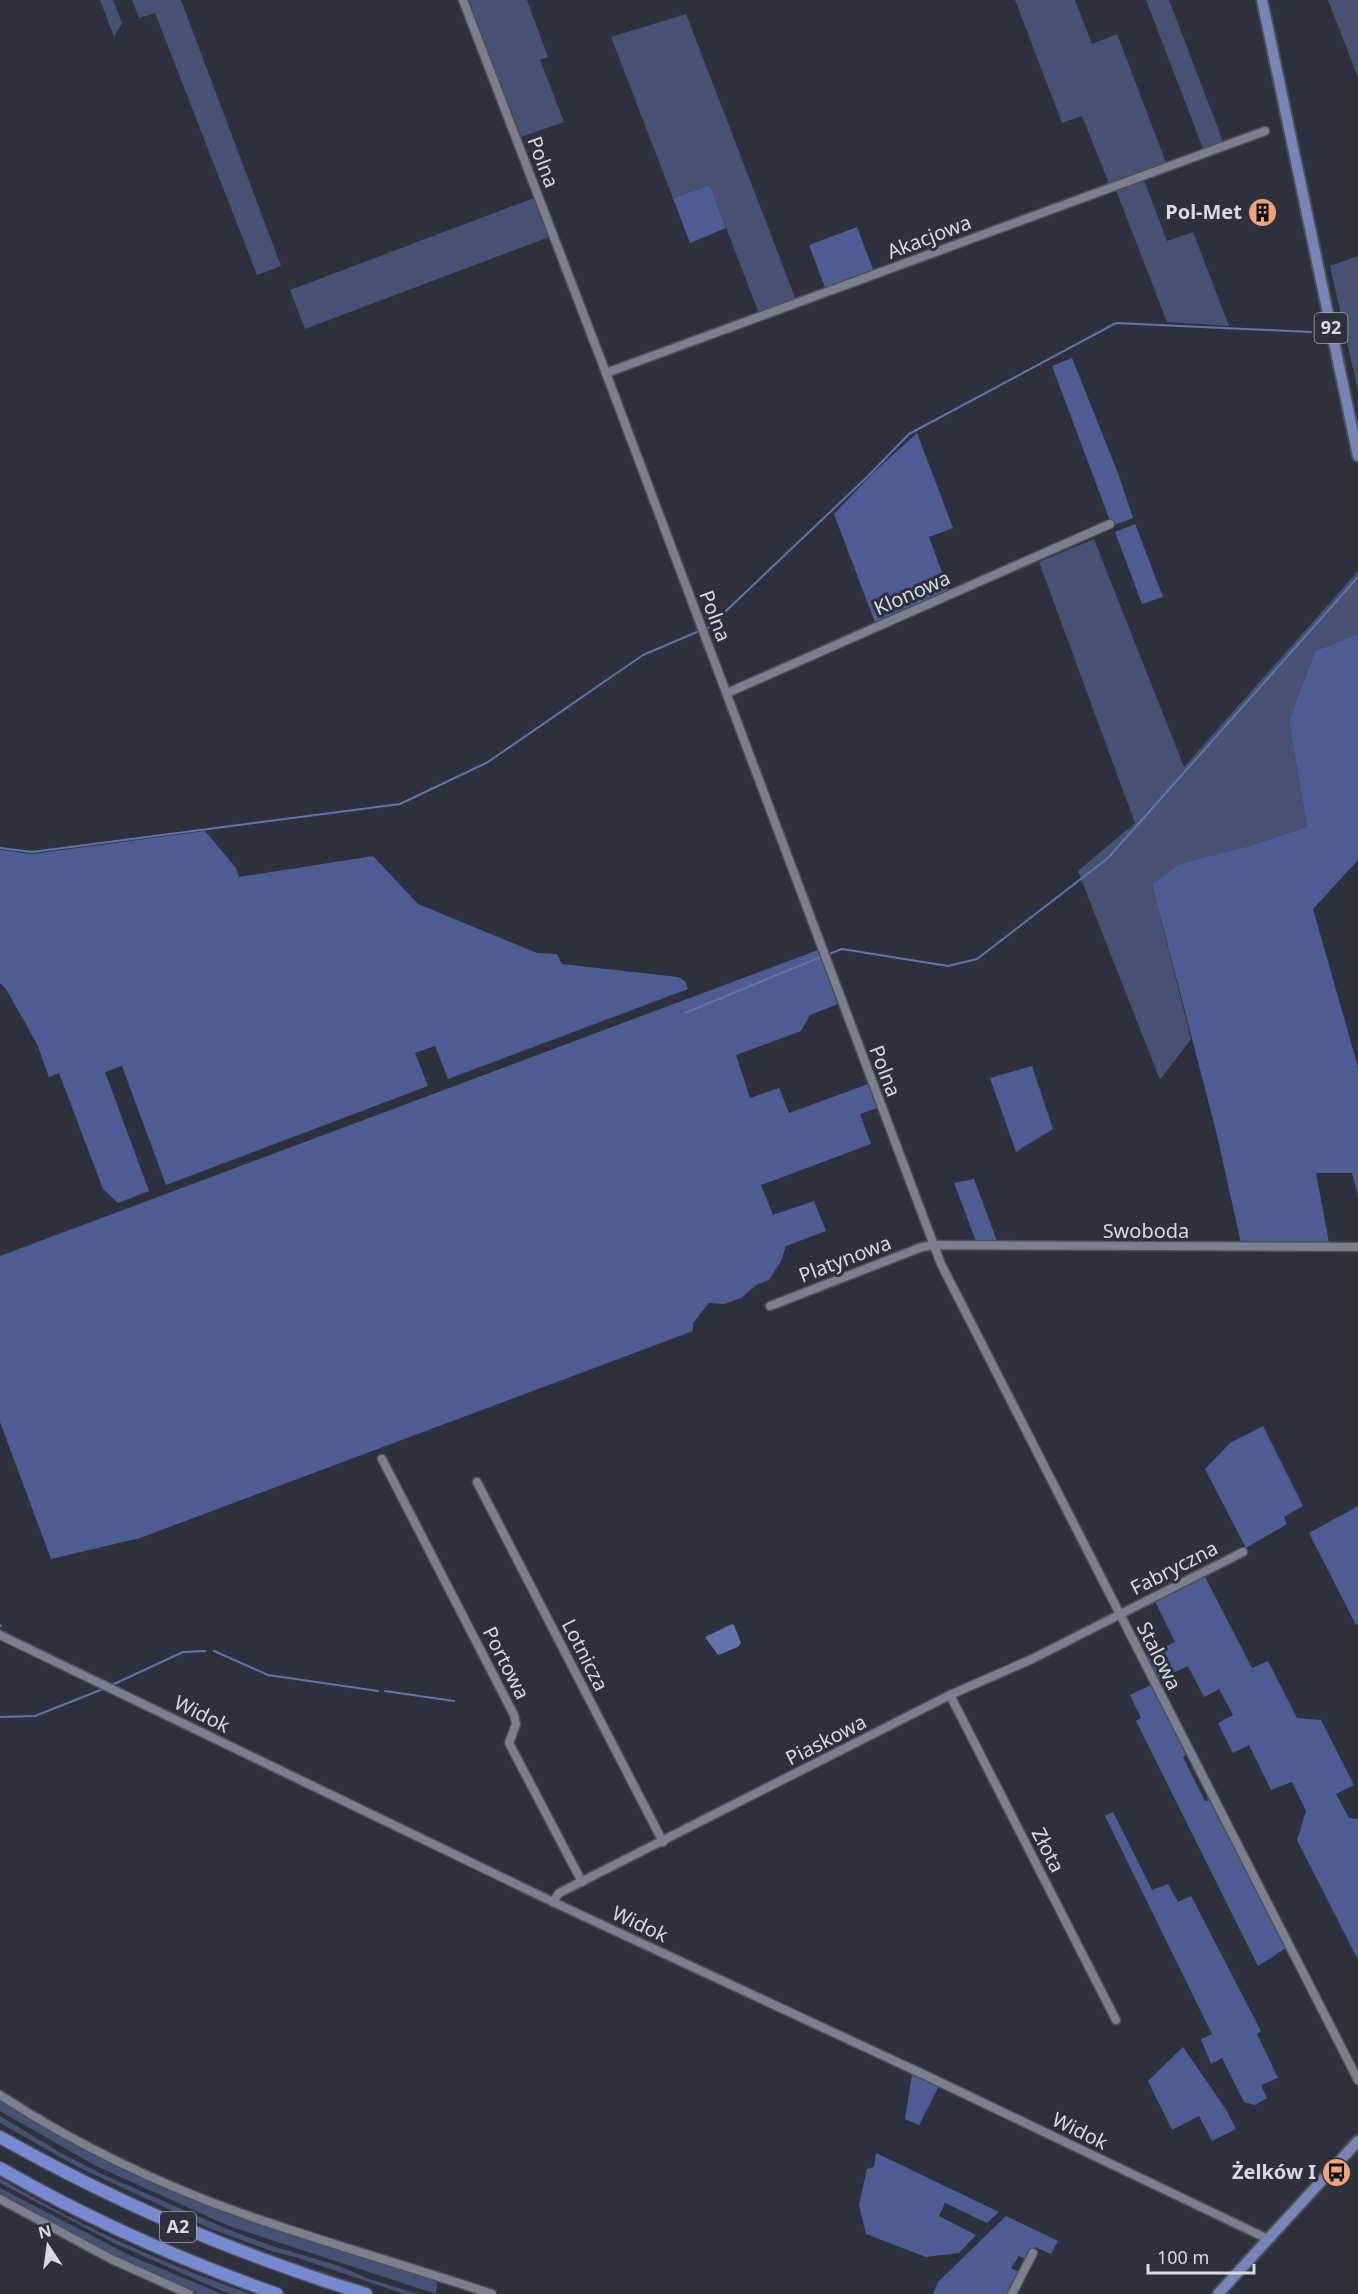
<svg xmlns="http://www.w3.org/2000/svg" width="1358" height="2294" viewBox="0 0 1358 2294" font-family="'Noto Sans',sans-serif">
<rect width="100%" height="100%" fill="#2d313d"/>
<g fill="#485173">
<polygon points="100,0 113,0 122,23 114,37"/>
<polygon points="132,0 181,0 281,266 257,275 155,13 139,18"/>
<polygon points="468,0 527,0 548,57 540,60 564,122 521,137"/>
<polygon points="1015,0 1075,0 1092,44 1117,34 1167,165 1110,186 1082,116 1062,123"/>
<polygon points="1146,0 1169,0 1224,144 1204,151"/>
<polygon points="1328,0 1358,0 1358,77"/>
<polygon points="686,14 796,300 759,314 710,185 673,198 611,37"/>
<polygon points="1144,180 1167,241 1193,232 1229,326 1167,322 1116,190"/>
<polygon points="534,198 549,237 305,329 290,290"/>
<polygon points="1358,256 1358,391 1330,266"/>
<polygon points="1094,539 1184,767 1358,571 1358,634 1315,651 1289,721 1307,827 1152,884 1191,1039 1160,1080 1078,871 1135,823 1039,562"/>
<polygon points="0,2099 214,2207 431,2277 437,2283 436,2294 229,2226 96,2166 0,2111"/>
<polygon points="0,2116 61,2153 102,2174 227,2229 269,2245 339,2266 366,2278 418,2294 404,2294 295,2257 271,2251 209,2228 78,2167 0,2123"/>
<path d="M0,2178c77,47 166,87 251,116h-20l-11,-4 -104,-46 -116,-61z"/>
<polygon points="0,2188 131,2256 222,2294 197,2294 150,2274 0,2196"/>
</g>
<g fill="#4f5c94">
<polygon points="710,185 726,228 690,243 673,198"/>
<polygon points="857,227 874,272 826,290 809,245"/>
<polygon points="1072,358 1119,476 1133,518 1112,526 1052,366"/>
<polygon points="917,433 953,528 929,537 949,592 876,625 834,514 873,473"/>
<polygon points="1135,524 1163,597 1142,604 1115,532"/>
<polygon points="1358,634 1358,860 1313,909 1358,1067 1358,1196 1352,1173 1316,1173 1329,1243 1241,1243 1217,1135 1152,884 1180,864 1251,846 1307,827 1289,721 1315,651"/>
<polygon points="205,831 236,868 239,877 373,856 418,904 537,953 557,954 562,964 678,977 685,981 688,989 448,1079 435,1046 415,1053 428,1086 166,1185 122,1066 105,1072 149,1191 118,1203 103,1189 59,1073 49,1077 37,1044 6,989 0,983 0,850 32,854"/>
<polygon points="818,950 838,1004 810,1015 801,1031 736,1055 750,1098 779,1088 789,1113 868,1084 877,1108 860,1114 871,1144 761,1185 773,1215 814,1201 826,1231 786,1246 781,1261 769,1280 756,1285 741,1298 724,1304 709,1303 693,1323 693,1331 140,1538 51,1559 0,1422 0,1256"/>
<polygon points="1032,1066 1053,1129 1016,1152 990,1078"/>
<polygon points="974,1179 997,1241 976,1241 954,1183"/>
<polygon points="1263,1426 1303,1506 1284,1517 1287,1524 1246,1548 1205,1469 1230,1443"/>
<polygon points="1358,1506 1358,1624 1356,1625 1309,1533"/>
<polygon points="1204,1575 1252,1668 1268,1661 1297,1718 1321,1720 1354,1785 1336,1794 1349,1818 1358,1819 1358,1960 1297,1840 1306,1811 1292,1782 1271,1790 1249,1745 1233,1753 1218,1723 1233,1715 1219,1689 1204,1697 1188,1666 1156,1681 1144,1657 1175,1642 1154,1599"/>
<polygon points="1151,1685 1187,1754 1183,1757 1205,1801 1211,1800 1286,1948 1258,1966 1136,1721 1141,1718 1130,1695"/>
<polygon points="1113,1812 1152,1890 1168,1884 1178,1902 1191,1896 1261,2031 1257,2034 1278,2078 1261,2085 1267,2098 1255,2105 1244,2102 1222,2058 1211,2064 1201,2039 1212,2034 1105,1816"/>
<polygon points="1183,2047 1225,2108 1236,2129 1212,2141 1199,2116 1172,2130 1148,2081"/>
<polygon points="912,2074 939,2086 919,2125 905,2119"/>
<polygon points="876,2153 999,2212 987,2223 945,2203 939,2216 976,2235 959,2253 926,2257 866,2234 859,2205 867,2169 874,2167"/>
<polygon points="1006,2216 1058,2241 1051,2254 1035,2247 1028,2260 1019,2256 1011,2268 1021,2273 1010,2294 933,2294 938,2282"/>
</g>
<polygon fill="#6472ac" points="732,1624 734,1625 741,1643 738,1647 718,1655 705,1637"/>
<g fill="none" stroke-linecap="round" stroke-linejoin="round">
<g stroke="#6472ac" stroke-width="2">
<polyline points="708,628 867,477 909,434 1116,323 1311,332"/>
<polyline points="0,848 32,852 400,804 488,762 643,655 697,632"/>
<polyline points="829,954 842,949 948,966 977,959 1108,858 1358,577"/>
<polyline points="685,1013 823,956"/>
<polyline points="0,1625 1,1626"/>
<polyline points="214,1651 268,1675 378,1691"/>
<polyline points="112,1685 183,1652 205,1651"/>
<polyline points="385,1691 454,1701"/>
<polyline points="0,1717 35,1716 103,1689"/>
</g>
<defs>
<g id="minor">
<polyline points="463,0 606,373 941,1264 1358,2080"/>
<polyline points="606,373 1265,131"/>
<polyline points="727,693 1110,524"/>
<polyline points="770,1306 922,1247 934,1245 1358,1247"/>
<polyline points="382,1459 514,1715 516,1724 509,1743 582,1882"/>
<polyline points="477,1482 663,1842"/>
<polyline points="0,1635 553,1902 927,2076 1268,2239"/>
<polyline points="950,1695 1116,2020"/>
<polyline points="553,1902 559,1893 950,1695 1032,1659 1243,1552"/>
<path d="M0,2095c77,50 163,91 249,121 81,28 162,51 243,78"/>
<polyline points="0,2199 111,2259 189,2294"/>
<polyline points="1012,2294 1033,2253"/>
</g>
<g id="major">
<polyline points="1262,0 1358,456"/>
<polyline points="1218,2294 1358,2141"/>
</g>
<g id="highway">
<path d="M0,2137c117,66 238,118 366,157"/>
<path d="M0,2168c88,51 181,92 277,126"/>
</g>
</defs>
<use href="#minor" stroke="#4c4f59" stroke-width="11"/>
<use href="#major" stroke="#4c4f59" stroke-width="14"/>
<use href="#highway" stroke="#4c4f59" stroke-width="15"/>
<use href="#minor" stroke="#7b7f8e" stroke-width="8"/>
<use href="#major" stroke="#7985b6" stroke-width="10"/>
<use href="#highway" stroke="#7789d1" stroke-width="12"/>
</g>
<defs>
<symbol id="building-disc" viewBox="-11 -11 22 22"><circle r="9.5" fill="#f0a279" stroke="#2d313d"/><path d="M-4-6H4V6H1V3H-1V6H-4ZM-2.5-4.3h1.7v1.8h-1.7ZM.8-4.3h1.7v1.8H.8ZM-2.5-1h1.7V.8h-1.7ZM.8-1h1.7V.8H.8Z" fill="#111"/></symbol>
<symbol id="bus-disc" viewBox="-11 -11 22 22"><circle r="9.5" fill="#f0a279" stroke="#2d313d"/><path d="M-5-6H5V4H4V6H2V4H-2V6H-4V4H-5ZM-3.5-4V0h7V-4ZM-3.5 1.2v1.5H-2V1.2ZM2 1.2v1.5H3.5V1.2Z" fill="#111"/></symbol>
</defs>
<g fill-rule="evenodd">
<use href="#building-disc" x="1246" y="196" width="33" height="33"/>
<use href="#bus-disc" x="1320" y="2156" width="33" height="33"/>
</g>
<g text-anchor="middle" stroke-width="6" stroke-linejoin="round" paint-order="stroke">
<g fill="#2d313d" stroke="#a4a7b0" stroke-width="1.5">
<rect x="1314.5" y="313" width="33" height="30" rx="4.5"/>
<rect x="160" y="2212" width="36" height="30" rx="4.5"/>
</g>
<g font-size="18" font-weight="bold" fill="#d7dae2">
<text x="1331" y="334">92</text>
<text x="178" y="2233">A2</text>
</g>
<g font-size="20" fill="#d7dae2" stroke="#2d313d">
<text transform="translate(543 162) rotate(69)" y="7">Polna</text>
<text transform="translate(929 237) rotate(-21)" y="7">Akacjowa</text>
<text transform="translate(912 593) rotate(-24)" y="7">Klonowa</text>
<text transform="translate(715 616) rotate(69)" y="7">Polna</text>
<text transform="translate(885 1071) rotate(69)" y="7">Polna</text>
<text x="1146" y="1238">Swoboda</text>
<text transform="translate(845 1259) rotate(-21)" y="7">Platynowa</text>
<text transform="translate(1174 1568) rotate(-27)" y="7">Fabryczna</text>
<text transform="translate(585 1655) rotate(63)" y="7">Lotnicza</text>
<text transform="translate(1159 1656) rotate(63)" y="7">Stalowa</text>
<text transform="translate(506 1663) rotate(63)" y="7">Portowa</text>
<text transform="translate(202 1714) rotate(26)" y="7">Widok</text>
<text transform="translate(826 1740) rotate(-27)" y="7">Piaskowa</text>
<text transform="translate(1048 1850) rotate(63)" y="7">Złota</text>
<text transform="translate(640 1924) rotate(25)" y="7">Widok</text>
<text transform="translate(1080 2131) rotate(26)" y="7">Widok</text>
</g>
<g font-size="20" font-weight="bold" fill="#d7dae2" stroke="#2d313d" text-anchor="end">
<text x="1242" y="219">Pol-Met</text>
<text x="1316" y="2179">Żelków I</text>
</g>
</g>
<g transform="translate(48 2246) rotate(347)" stroke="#2d313d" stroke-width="4.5" paint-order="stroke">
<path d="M0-4.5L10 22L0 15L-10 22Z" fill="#d7dae2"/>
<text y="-9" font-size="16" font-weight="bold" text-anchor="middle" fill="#d7dae2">N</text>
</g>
<path d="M1148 2264v9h106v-9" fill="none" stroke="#d7dae2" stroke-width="3"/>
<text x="1157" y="2264" font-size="18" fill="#d7dae2" stroke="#2d313d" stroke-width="4.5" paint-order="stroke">100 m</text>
</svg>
